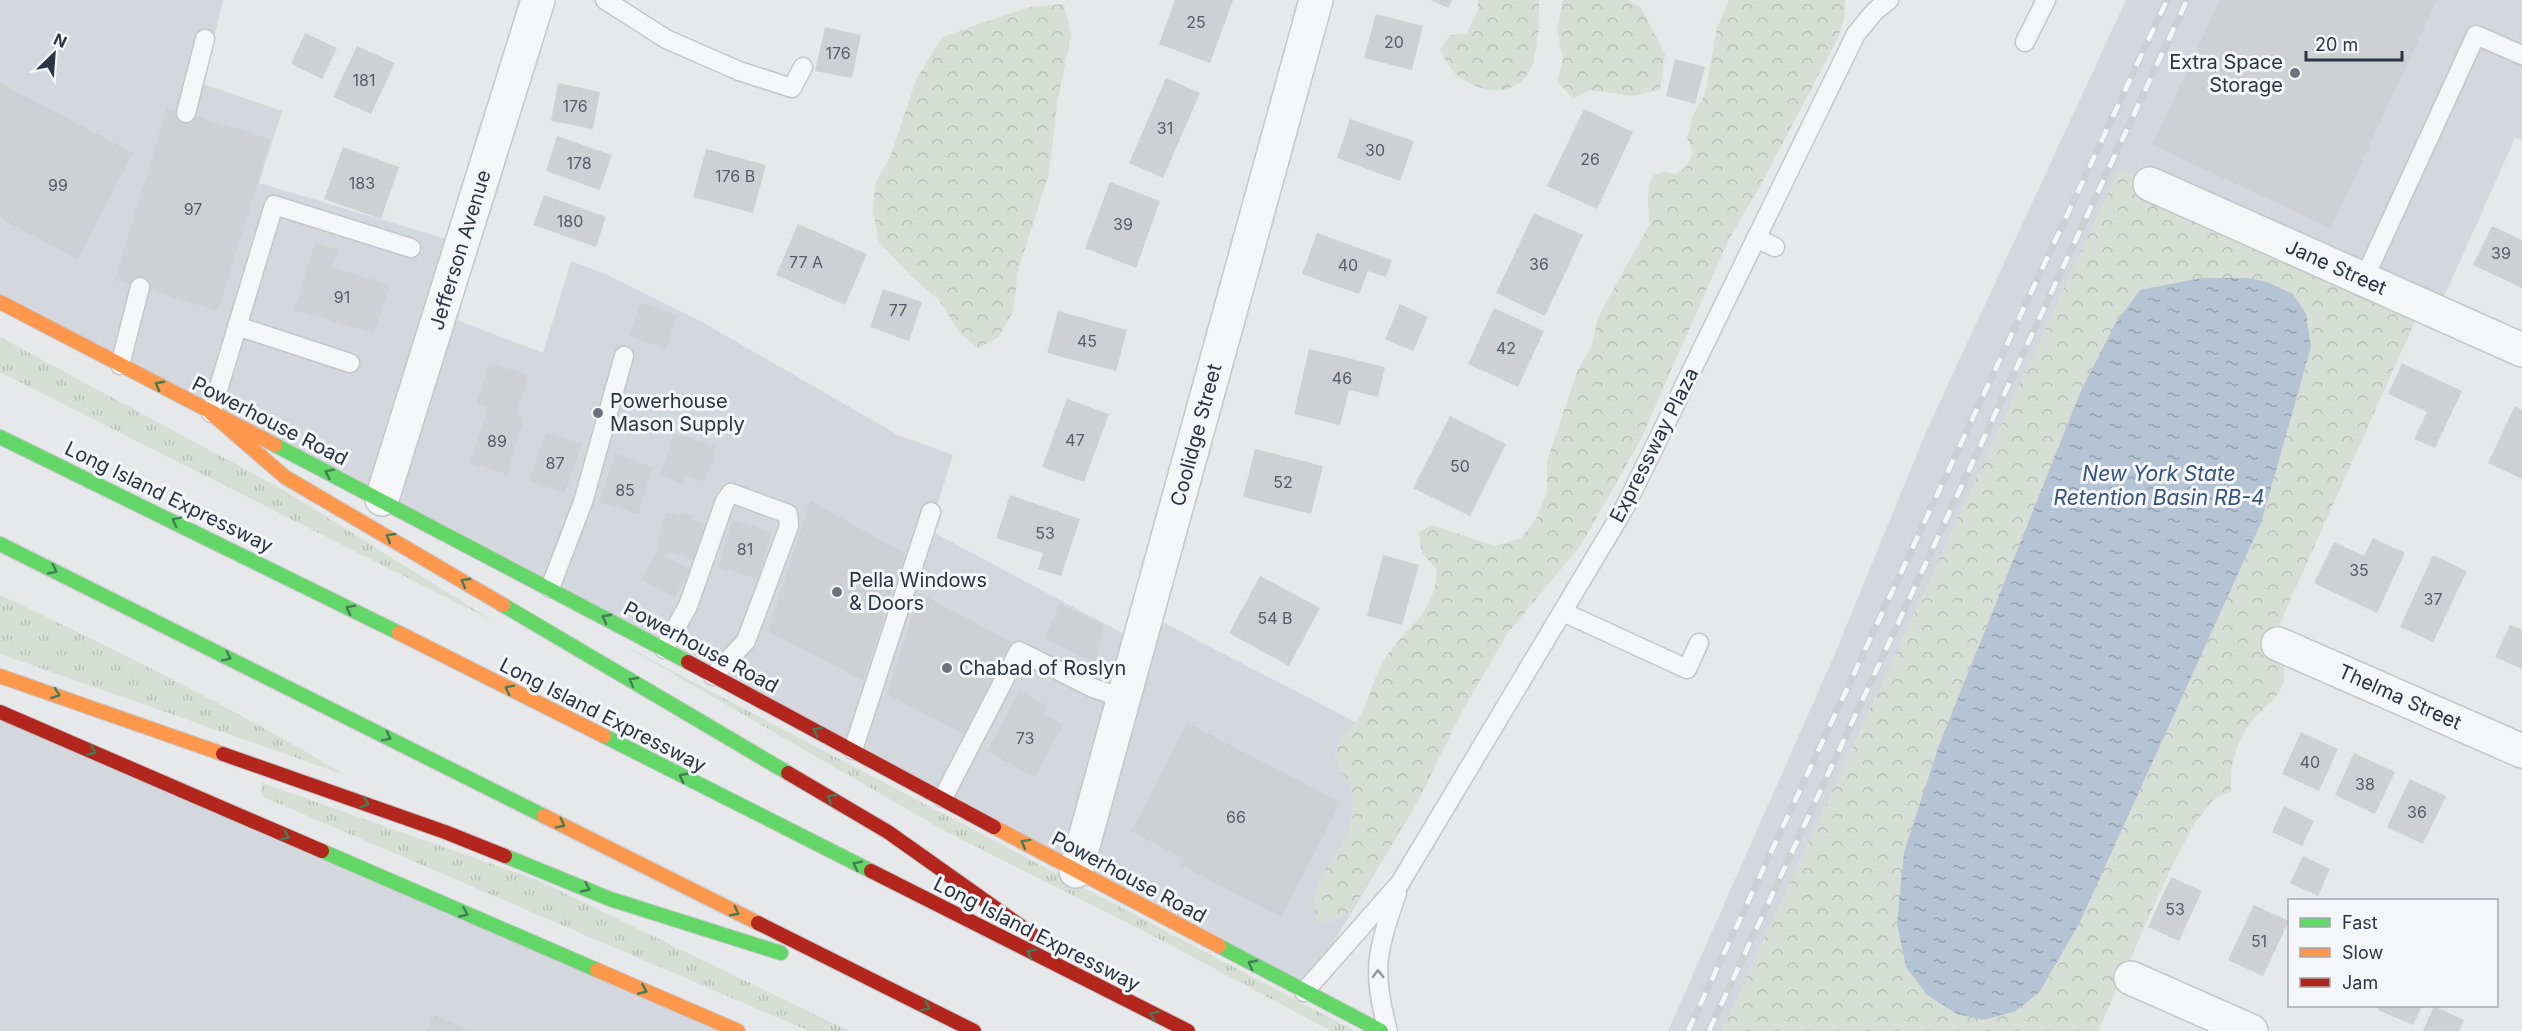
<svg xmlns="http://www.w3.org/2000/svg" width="2522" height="1031" viewBox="0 0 2522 1031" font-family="Inter,sans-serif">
<defs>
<pattern id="grass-tufts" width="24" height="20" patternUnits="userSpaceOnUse" patternTransform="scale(1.5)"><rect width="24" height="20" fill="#d6ded6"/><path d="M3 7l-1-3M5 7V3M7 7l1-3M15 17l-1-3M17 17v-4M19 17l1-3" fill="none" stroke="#b8bfb9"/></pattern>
<pattern id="forest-crowns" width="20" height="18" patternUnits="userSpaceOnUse" patternTransform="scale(1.5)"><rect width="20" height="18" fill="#d6ded6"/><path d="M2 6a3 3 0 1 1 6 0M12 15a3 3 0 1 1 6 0" fill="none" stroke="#b8bfb9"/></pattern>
<pattern id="water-ripples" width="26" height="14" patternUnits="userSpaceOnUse" patternTransform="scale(1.5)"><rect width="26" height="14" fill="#b4c4d5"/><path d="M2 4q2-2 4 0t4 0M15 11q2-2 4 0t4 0" fill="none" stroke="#93a0af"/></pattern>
</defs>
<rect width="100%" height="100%" fill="#e6e8ea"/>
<g fill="#d4d7dd">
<polygon points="0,0 223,0 203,84 282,111 259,183 460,243 441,314 543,353 571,261 605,274 702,322 898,435 953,455 929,530 1139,642 1147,614 1436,764 1418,801 1304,992 0,302"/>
<polygon points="2126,0 2522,0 2522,140 2515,138 2436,315 2119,170 1722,1031 1668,1031 1834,656 1926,432"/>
<polygon points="0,712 738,1031 0,1031"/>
</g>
<g fill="url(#grass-tufts)">
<polygon points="0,337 285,491 493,621 0,372"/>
<path d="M0,595c117,55 233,113 345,180l-345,-121z"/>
<polygon points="625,646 1355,1031 1331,1031 1163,941 943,830"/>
<polygon points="262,783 537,880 849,1031 809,1031 261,796"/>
</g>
<g fill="url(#forest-crowns)">
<path d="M1478,0h61c0,21 0,45 -7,65 -13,34 -52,30 -76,9 -7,-6 -11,-17 -16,-24l10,-15 17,-2 11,-22z"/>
<polygon points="1563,0 1629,0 1641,8 1665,54 1660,90 1633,96 1590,90 1573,99 1557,81 1563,59 1557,30"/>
<path d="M1729,0h116v15l-7,23 -74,141 -36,62 -88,200 -59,104 -74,89 -49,85 -40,82 -68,112 -18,9 -14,-1c-16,-36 21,-61 31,-94 4,-12 5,-30 1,-41 -7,-18 -22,-22 -10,-45 5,-11 17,-18 22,-29 9,-15 11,-34 21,-50 22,-37 51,-43 54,-92l-15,-17 -3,-21 13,-7 63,21 26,-8 14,-17 12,-29v-31l30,-89 15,-27 6,-28 51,-92 -1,-27 1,-14 5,-9 10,-3 12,2c14,-8 21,-21 11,-36l6,-23 12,-20 12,-67z"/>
<polygon points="1064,4 1071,35 1057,104 1049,174 1018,270 1013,312 998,338 978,348 960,333 938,299 909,274 879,242 873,211 875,184 891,155 916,80 942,37 1029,7"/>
<path d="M2119,169l302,139 -137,306c-2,7 -6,16 -6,23 1,16 10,29 5,45 -4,17 -18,24 -28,36 -18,19 -26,48 -24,73l-18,9 -19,24 -24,46 -72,161h-376z"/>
</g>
<polygon fill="url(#water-ripples)" points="2202,278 2248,278 2267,282 2293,294 2306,314 2311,347 2261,523 2079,924 2040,991 2016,1011 1983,1020 1957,1014 1927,995 1906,967 1897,923 1904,852 1938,748 2081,391 2115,324 2140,290"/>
<g fill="#ced0d3">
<polygon points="1175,0 1233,0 1210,63 1159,44"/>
<polygon points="1430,0 1452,0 1448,8"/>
<polygon points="2220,0 2437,0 2331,228 2152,145"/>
<polygon points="1376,14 1423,26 1412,70 1364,58"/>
<polygon points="825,27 861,35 852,78 815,71"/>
<polygon points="305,33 337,48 322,79 291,64"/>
<polygon points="357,46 395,63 371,114 333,97"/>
<polygon points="1675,59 1705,67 1695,104 1666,96"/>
<polygon points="1166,78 1200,93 1163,178 1129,163"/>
<polygon points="0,83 133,153 78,259 0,218"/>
<polygon points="558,83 600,92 593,129 551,121"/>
<polygon points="167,108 271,139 218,311 115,280"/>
<polygon points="1584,109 1633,132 1597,209 1547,186"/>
<polygon points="1350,119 1414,141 1400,181 1337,158"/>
<polygon points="557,136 612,155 600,190 546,171"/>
<polygon points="343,147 399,167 381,219 324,199"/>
<polygon points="706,149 766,165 753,213 693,197"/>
<polygon points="1110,182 1160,201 1136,268 1085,248"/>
<polygon points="544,195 606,217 596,247 533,225"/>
<polygon points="1534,213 1583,235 1545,316 1496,293"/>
<polygon points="798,224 867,254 845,305 776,275"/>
<polygon points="2492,226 2522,240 2522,288 2473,265"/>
<polygon points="1317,233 1392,260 1386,277 1368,271 1359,294 1302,274"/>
<polygon points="315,243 338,250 332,267 390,285 374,333 294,310"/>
<polygon points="883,289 922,302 909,341 870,327"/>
<polygon points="641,303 677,315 666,349 629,336"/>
<polygon points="1400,304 1428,317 1413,351 1385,339"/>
<polygon points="1494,308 1544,331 1518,387 1468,364"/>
<polygon points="1058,311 1127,330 1116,371 1047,353"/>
<polygon points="1309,349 1385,367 1378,397 1349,390 1340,425 1294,414"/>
<polygon points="489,363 529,375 516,415 524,418 507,474 470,463 488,407 477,403"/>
<polygon points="2402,363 2462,391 2435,448 2414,439 2427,412 2388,394"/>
<polygon points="1067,399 1109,414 1084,482 1042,467"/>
<polygon points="2515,406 2522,410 2522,479 2488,463"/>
<polygon points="1450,416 1506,444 1470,516 1413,488"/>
<polygon points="546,432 582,444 565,493 529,481"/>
<polygon points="674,433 717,446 705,482 686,476 683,483 660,476"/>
<polygon points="1255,449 1323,466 1311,514 1243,497"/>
<polygon points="615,454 653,467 638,514 599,502"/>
<polygon points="1010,495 1080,519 1061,576 1038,569 1043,553 996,538"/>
<polygon points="810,501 905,553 863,681 768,631"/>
<polygon points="666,512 680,516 681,512 693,515 691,519 707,525 695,560 669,552 666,557 690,569 675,597 641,579 659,548 656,547"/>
<polygon points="732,520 772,532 758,579 718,567"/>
<polygon points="2373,538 2405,553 2377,613 2314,583 2334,542 2364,556"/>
<polygon points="1383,555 1419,565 1402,625 1367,616"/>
<polygon points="2433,555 2467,571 2433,642 2400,627"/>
<polygon points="1260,576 1320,608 1289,666 1229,633"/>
<polygon points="919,593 1012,642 964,734 887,694"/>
<polygon points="1060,604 1104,625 1095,663 1044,639"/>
<polygon points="2510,625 2522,630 2522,669 2495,657"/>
<polygon points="1019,691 1048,706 1043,714 1063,725 1035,777 987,751"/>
<polygon points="1187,723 1341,802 1281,917 1179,864 1182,858 1131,831"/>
<polygon points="2301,732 2338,749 2319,791 2282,774"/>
<polygon points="2354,753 2395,772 2375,814 2335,795"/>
<polygon points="2410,779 2446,796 2423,844 2387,827"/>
<polygon points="2284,806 2314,821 2302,846 2272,832"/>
<polygon points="2303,856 2330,869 2318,896 2290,883"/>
<polygon points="2171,877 2202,891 2179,941 2148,927"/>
<polygon points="2254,905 2289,921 2263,976 2228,960"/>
<polygon points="2379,1006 2422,1006 2413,1025 2378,1010"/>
<polygon points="2434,1006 2464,1020 2459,1031 2423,1031"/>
<polygon points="434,1015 472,1031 427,1031"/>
</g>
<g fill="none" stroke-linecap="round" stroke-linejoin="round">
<defs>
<g id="lane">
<polyline points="605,0 666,39 739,71 792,88 803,67"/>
<polyline points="2025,42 2046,0"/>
<polyline points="186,113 205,39"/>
<polyline points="1756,238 1775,247"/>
<polyline points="2364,279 2476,35 2522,55"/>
<polyline points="237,326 350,363"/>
<polyline points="120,365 140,287"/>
<polyline points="211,413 274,205 411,248"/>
<polyline points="550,588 583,502 624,356"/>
<polyline points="1563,612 1687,669 1699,643"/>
<polyline points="664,649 688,606 725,501 731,493 788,514 789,526 746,641 713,676"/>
<polyline points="853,750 931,512"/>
<polyline points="943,798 1019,651 1093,688 1123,698"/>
<polyline points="1304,992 1400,883 1624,509 1856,34 1875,11 1889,0"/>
<path d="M1388,1031c-17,-61 -11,-79 9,-138"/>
</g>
<g id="street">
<polyline points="2150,184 2522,350"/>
<polyline points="382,499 538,0"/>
<polyline points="2278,644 2522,751"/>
<polyline points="1076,871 1316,0"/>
<polyline points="2131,978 2251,1031"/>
</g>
<g id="fast">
<polyline points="0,437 399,633"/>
<polyline points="275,445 688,662"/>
<polyline points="0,544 544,816"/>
<polyline points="503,605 788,773"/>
<polyline points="604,736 871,871"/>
<polyline points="322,851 597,970"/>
<polyline points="505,856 610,899 781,953"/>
<polyline points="1219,946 1381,1031"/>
</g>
<g id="slow">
<polyline points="0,302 275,445"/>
<polyline points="211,413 285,477 503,605"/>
<polyline points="399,633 604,736"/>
<polyline points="0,676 223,754"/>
<polyline points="544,816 758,923"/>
<polyline points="994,827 1219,946"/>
<polyline points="597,970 738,1031"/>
</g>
<g id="jam">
<polyline points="688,662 994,827"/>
<polyline points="0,712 322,851"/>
<polyline points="223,754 445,832 505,856"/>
<polyline points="788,773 888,832 1032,934"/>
<polyline points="871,871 1188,1031"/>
<polyline points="758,923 974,1031"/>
</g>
</defs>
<use href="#lane" stroke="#c4c6c8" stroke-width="21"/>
<use href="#street" stroke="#c4c6c8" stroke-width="36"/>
<use href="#fast" stroke="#c4c6c8" stroke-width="16"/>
<use href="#slow" stroke="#c4c6c8" stroke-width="16"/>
<use href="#jam" stroke="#c4c6c8" stroke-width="16"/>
<use href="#lane" stroke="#f5f6f7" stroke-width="18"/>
<use href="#street" stroke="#f5f6f7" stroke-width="33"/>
<use href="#fast" stroke="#63d668" stroke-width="14"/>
<use href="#slow" stroke="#ff974d" stroke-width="14"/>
<use href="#jam" stroke="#b3261e" stroke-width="14"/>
<defs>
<g id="rail">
<polyline points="1688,1031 2167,0"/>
<polyline points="1709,1031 2187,0"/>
</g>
</defs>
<use href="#rail" stroke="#cecfd2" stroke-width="7"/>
<use href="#rail" stroke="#f4f6f9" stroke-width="4.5" stroke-dasharray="14" stroke-linecap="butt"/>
</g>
<defs><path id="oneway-chevron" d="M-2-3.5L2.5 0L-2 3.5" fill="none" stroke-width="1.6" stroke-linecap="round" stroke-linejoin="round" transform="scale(1.5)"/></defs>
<g stroke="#447d55">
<use href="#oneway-chevron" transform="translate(159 385) rotate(-152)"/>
<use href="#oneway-chevron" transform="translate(329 473) rotate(-154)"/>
<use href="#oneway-chevron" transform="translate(176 521) rotate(-154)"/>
<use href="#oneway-chevron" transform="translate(390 537) rotate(-149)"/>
<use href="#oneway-chevron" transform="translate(53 570) rotate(27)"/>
<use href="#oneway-chevron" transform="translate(465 582) rotate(-150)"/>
<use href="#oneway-chevron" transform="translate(350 609) rotate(-153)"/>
<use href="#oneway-chevron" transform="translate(606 618) rotate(-152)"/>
<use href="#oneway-chevron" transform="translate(227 657) rotate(26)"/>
<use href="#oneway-chevron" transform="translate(633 681) rotate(-150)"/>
<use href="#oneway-chevron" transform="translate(509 689) rotate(-153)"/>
<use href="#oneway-chevron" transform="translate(56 694) rotate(20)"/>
<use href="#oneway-chevron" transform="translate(817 731) rotate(-152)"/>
<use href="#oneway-chevron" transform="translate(387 737) rotate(27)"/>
<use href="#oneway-chevron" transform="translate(92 751) rotate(23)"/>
<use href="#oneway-chevron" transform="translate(683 777) rotate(-153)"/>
<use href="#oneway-chevron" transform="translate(831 798) rotate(-149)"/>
<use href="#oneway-chevron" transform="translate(365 803) rotate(20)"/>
<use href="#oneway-chevron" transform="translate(561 824) rotate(27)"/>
<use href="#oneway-chevron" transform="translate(285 836) rotate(24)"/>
<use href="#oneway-chevron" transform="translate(1025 843) rotate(-151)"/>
<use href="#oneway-chevron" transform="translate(857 865) rotate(-153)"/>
<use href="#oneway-chevron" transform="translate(586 888) rotate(25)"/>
<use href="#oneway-chevron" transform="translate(735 912) rotate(27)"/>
<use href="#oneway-chevron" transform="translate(464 913) rotate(23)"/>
<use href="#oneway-chevron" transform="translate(1031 953) rotate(-153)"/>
<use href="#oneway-chevron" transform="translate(1252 964) rotate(-152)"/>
<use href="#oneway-chevron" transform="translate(643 990) rotate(23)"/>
<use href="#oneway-chevron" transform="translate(926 1007) rotate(26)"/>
<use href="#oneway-chevron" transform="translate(1154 1015) rotate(-154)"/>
</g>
<use stroke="#90959e" href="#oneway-chevron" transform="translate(1378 974) rotate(-91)"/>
<g fill="#6c737f" stroke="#f4f6f9" stroke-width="2">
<circle cx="2295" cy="73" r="6"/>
<circle cx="598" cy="413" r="6"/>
<circle cx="837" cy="592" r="6"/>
<circle cx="947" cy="668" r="6"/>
</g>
<g text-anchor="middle" stroke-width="6" stroke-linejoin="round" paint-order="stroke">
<g font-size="16" fill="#545c69">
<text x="1196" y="28">25</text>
<text x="1394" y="48">20</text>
<text x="838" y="59">176</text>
<text x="364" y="86">181</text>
<text x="575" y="112">176</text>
<text x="1165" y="134">31</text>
<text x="1375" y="156">30</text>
<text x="1590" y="165">26</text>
<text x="579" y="169">178</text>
<text x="735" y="182">176 B</text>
<text x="362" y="189">183</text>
<text x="58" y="191">99</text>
<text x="193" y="215">97</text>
<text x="570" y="227">180</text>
<text x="1123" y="230">39</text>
<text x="2501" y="259">39</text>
<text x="806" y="268">77 A</text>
<text x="1539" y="270">36</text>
<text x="1348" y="271">40</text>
<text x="342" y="303">91</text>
<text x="898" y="316">77</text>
<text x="1087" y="347">45</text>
<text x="1506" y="354">42</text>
<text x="1342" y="384">46</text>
<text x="1075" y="446">47</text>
<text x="497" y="447">89</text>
<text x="555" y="469">87</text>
<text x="1460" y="472">50</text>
<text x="1283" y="488">52</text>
<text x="625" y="496">85</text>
<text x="1045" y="539">53</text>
<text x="745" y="555">81</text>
<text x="2359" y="576">35</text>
<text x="2433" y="605">37</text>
<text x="1275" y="624">54 B</text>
<text x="1025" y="744">73</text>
<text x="2310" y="768">40</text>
<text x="2365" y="790">38</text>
<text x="2417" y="818">36</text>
<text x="1236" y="823">66</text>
<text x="2175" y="915">53</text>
<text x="2259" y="947">51</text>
</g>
<g font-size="20" fill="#2b3445" stroke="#f4f6f9" text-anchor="start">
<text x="2283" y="69" text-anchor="end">Extra Space<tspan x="2283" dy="23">Storage</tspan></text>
<text x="610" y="408">Powerhouse<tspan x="610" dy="23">Mason Supply</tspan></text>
<text x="849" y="587">Pella Windows<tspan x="849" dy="23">&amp; Doors</tspan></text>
<text x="959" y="675">Chabad of Roslyn</text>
</g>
<g font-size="20" fill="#2b3445" stroke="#f4f6f9">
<text transform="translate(460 250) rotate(-73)" y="7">Jefferson Avenue</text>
<text transform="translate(2336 267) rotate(24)" y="7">Jane Street</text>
<text transform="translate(270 421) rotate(27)" y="7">Powerhouse Road</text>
<text transform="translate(1196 435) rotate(-75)" y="7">Coolidge Street</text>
<text transform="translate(1654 445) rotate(-63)" y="7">Expressway Plaza</text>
<text transform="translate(169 497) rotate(26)" y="7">Long Island Expressway</text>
<text transform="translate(701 647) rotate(28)" y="7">Powerhouse Road</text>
<text transform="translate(2400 697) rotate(24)" y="7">Thelma Street</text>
<text transform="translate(603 715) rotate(27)" y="7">Long Island Expressway</text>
<text transform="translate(1129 877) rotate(28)" y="7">Powerhouse Road</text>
<text transform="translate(1037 934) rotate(27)" y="7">Long Island Expressway</text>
</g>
<g font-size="21" font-style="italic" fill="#34527a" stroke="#f4f6f9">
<text x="2159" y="481">New York State<tspan x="2159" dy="24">Retention Basin RB-4</tspan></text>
</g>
</g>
<rect x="2288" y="899" width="210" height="108" fill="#f4f6f9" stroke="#a4a8b1" stroke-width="1.5"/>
<rect x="2300" y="918" width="30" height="9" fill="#63d668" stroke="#a4a8b1" stroke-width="1.5"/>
<text x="2342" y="929" font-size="18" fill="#2b3445">Fast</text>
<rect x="2300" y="948" width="30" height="9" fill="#ff974d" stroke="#a4a8b1" stroke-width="1.5"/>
<text x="2342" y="959" font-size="18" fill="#2b3445">Slow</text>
<rect x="2300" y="978" width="30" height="9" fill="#b3261e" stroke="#a4a8b1" stroke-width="1.5"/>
<text x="2342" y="989" font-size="18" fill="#2b3445">Jam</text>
<g transform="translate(54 54) rotate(25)" stroke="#f4f6f9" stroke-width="4.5" paint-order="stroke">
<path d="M0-4.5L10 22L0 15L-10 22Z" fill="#2b3445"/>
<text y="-9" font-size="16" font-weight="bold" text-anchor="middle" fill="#2b3445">N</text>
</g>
<path d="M2306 51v9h96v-9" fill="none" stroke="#2b3445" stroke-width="3"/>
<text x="2315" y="51" font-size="18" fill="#2b3445" stroke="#f4f6f9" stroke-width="4.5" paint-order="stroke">20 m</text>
</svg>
